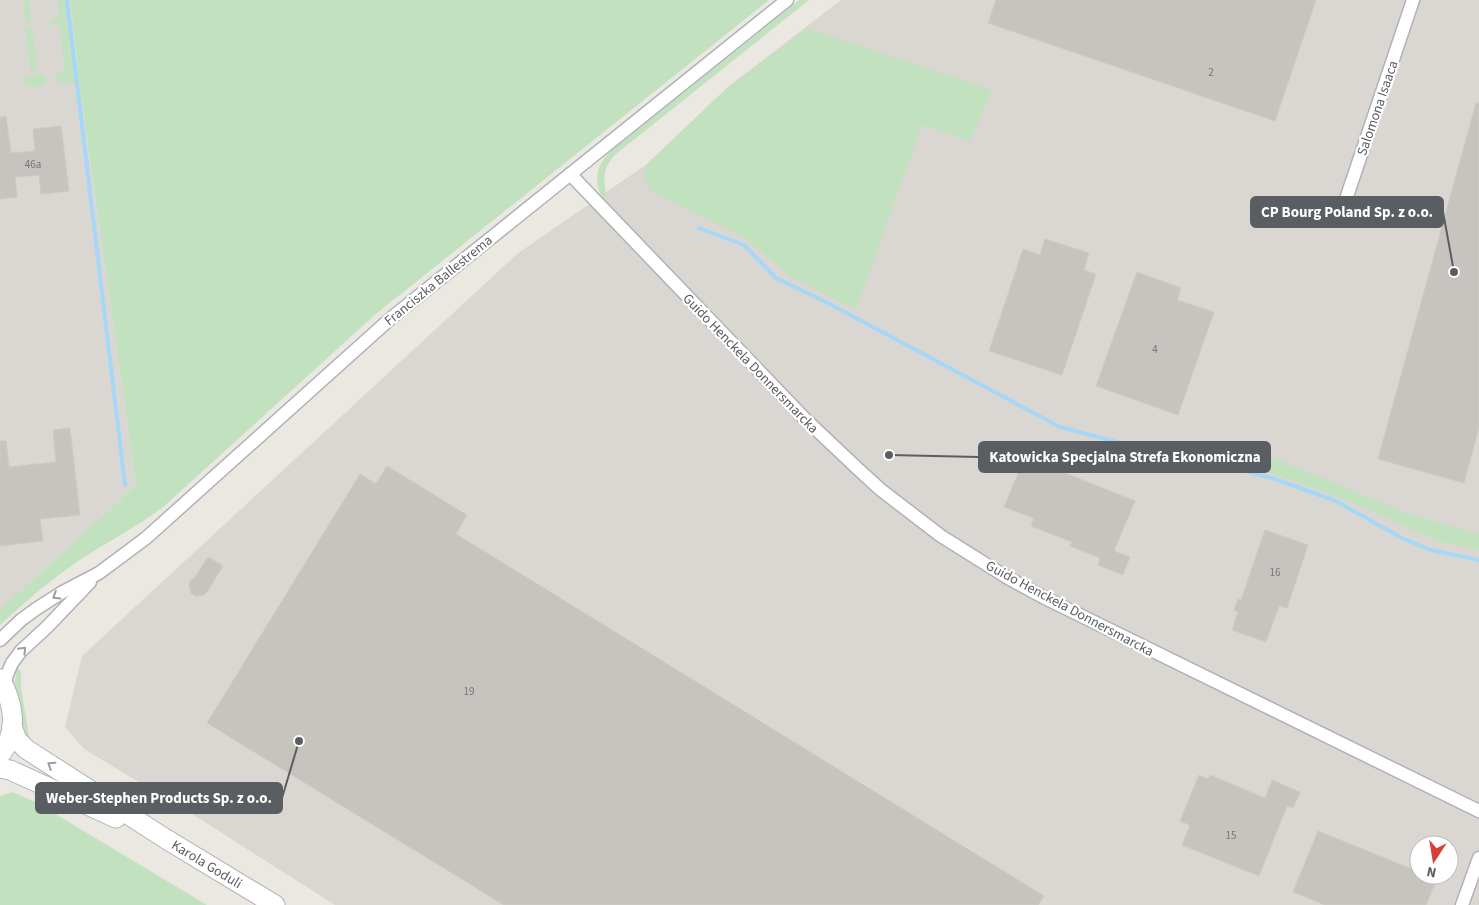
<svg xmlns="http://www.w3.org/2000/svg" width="1479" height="905" viewBox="0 0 1479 905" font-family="'Source Sans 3',sans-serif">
<rect width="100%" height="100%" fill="#ebe8e1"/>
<g fill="#dad7d3" fill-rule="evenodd">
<polygon points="0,0 70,0 79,82 136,485 0,609"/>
<path d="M841,0h638v905h-1144l-146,-93 -105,-63 -19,-22 17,-71 435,-402 130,-90 81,-77zM1419,845h30v30h-30z"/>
</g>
<g fill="#c1e1bf">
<polygon points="23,0 29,0 31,23 25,24"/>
<path d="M57,0h8l9,70 4,-1 -8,-69h699l-392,313 -215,195c-27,20 -57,35 -85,54 -28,19 -52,40 -77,63v-16l136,-124 -57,-403 -18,1 -4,-3 -2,-7 10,-2 -6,-48 -9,2 -1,-6 10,-1z"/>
<path d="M799,0h10l-193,154c-15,16 -12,23 -10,42l-3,3c-11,-20 -6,-35 10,-50z"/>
<polygon points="25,27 32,27 37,71 31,73"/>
<polygon points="807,28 992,90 970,141 922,125 856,310 789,275 742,236 650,191 644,177 647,164 728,87"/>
<polygon points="46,74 46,82 43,86 30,87 24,84 22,77"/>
<polygon points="1239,448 1260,452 1412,515 1479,534 1479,550 1436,541 1373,511 1317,489 1240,463"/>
<path d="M18,668l3,4v17l9,53c-10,-10 -17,-47 -15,-62 0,-4 2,-8 3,-12z"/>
<polygon points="13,792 37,803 207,905 0,905 0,796"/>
</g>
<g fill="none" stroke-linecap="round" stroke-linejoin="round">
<g stroke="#a5d7f7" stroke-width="4">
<polyline points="67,0 125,485"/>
<polyline points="699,228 744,245 776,278 826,302 1060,427 1128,445 1203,460 1275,479 1336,501 1400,537 1416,544 1431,550 1479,560"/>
</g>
</g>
<g fill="#c7c3be" stroke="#cfcac0">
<polygon points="996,0 1316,0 1275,121 988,23"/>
<polygon points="1476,103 1479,103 1479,427 1464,483 1378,459"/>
<polygon points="6,116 11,153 35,151 33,129 61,126 69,191 41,194 39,175 15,177 17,197 0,199 0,117"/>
<polygon points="1045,239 1089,253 1084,270 1096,274 1062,375 989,351 1023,249 1040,255"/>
<polygon points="1137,272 1181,288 1177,300 1214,312 1178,415 1096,386"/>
<polygon points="70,428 80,515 40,519 43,541 0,546 0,441 6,441 9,467 56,462 53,430"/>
<polygon points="1025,457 1135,501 1114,551 1130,557 1123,575 1098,565 1100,558 1070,546 1072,542 1031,526 1034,518 1004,507"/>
<polygon points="387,466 467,515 456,534 1044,896 1038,905 504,905 207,723 360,474 376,484"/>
<polygon points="1265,530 1308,545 1287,608 1279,606 1266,642 1232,630 1238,612 1234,610 1238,599 1241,600"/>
<polygon points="208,557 223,566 207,592 204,595 195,596 191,593 189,584 191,580 196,576"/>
<polygon points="1199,775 1208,779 1210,775 1265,798 1272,780 1300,792 1293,808 1287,806 1259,876 1182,845 1190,825 1180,821"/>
<polygon points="1318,831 1419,872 1419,875 1427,875 1437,879 1426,905 1325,905 1293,892"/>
</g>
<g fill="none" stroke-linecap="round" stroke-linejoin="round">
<defs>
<g id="street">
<polyline points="570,174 804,418 858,469 881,490 941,536 1008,578 1043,597 1479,811"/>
<polyline points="1340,217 1413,0"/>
<polyline points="0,640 21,620 36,609 61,593 99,573 146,538 390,319 787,0"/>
<polyline points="6,689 6,677 12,663 21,651 47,627 90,582"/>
<polyline points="1462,905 1479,858"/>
</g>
<g id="secondary">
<path d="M0,679c14,24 19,53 0,76"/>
<path id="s1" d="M12,726l5,14 9,9 140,90 109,66"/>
<polyline points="0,768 10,770 116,818"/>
</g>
</defs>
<use href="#street" stroke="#afb2b6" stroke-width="15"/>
<use href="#secondary" stroke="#aeb1b5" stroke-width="21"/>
<use href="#street" stroke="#fff" stroke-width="12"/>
<use href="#secondary" stroke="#fff" stroke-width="19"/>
</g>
<defs><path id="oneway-chevron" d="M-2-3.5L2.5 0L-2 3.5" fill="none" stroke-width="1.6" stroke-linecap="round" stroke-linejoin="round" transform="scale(1.25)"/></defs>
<g stroke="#9c9ea0">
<use href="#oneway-chevron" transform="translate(56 596) rotate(148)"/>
<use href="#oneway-chevron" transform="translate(23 650) rotate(-46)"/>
<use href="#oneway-chevron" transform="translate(51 765) rotate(-147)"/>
</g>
<g text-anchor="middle" stroke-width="4.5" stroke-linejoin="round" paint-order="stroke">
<g font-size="11" fill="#757678">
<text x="1211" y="76">2</text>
<text x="33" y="168">46a</text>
<text x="1155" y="353">4</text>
<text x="1275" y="576">16</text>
<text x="469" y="695">19</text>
<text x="1231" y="839">15</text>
</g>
<g font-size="14" fill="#5a5d61" stroke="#fff">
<text transform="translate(1377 108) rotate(-71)" y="5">Salomona Isaaca</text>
<text transform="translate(438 280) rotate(-39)" y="5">Franciszka Ballestrema</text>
<text transform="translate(751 363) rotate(46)" y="5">Guido Henckela Donnersmarcka</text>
<text transform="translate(1070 608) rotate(28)" y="5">Guido Henckela Donnersmarcka</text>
<text dy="5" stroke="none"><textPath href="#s1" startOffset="242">Karola Goduli</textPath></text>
</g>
</g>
<path fill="none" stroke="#5a5d61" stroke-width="2" d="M1454 272L1443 212M889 455L979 457M299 741L282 798"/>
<g fill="#5a5d61" stroke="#fff" stroke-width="2">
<circle cx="1454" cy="272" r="5"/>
<circle cx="889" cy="455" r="5"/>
<circle cx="299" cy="741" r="5"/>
</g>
<g fill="#5a5d61" stroke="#5a5d61" stroke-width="2">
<rect x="1251" y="197" width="192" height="30" rx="5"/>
<rect x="979" y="442" width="291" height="30" rx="5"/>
<rect x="36" y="783" width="246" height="30" rx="5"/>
</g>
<g font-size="15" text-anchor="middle" font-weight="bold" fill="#fff">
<text x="1347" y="217">CP Bourg Poland Sp. z o.o.</text>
<text x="1125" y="462">Katowicka Specjalna Strefa Ekonomiczna</text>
<text x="159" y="803">Weber-Stephen Products Sp. z o.o.</text>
</g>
<g transform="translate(1434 860) rotate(192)"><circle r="24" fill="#ffffff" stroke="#bdbec0"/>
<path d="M0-4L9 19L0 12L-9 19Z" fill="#d93e39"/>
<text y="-8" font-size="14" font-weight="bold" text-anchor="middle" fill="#5a5d61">N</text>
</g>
</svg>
